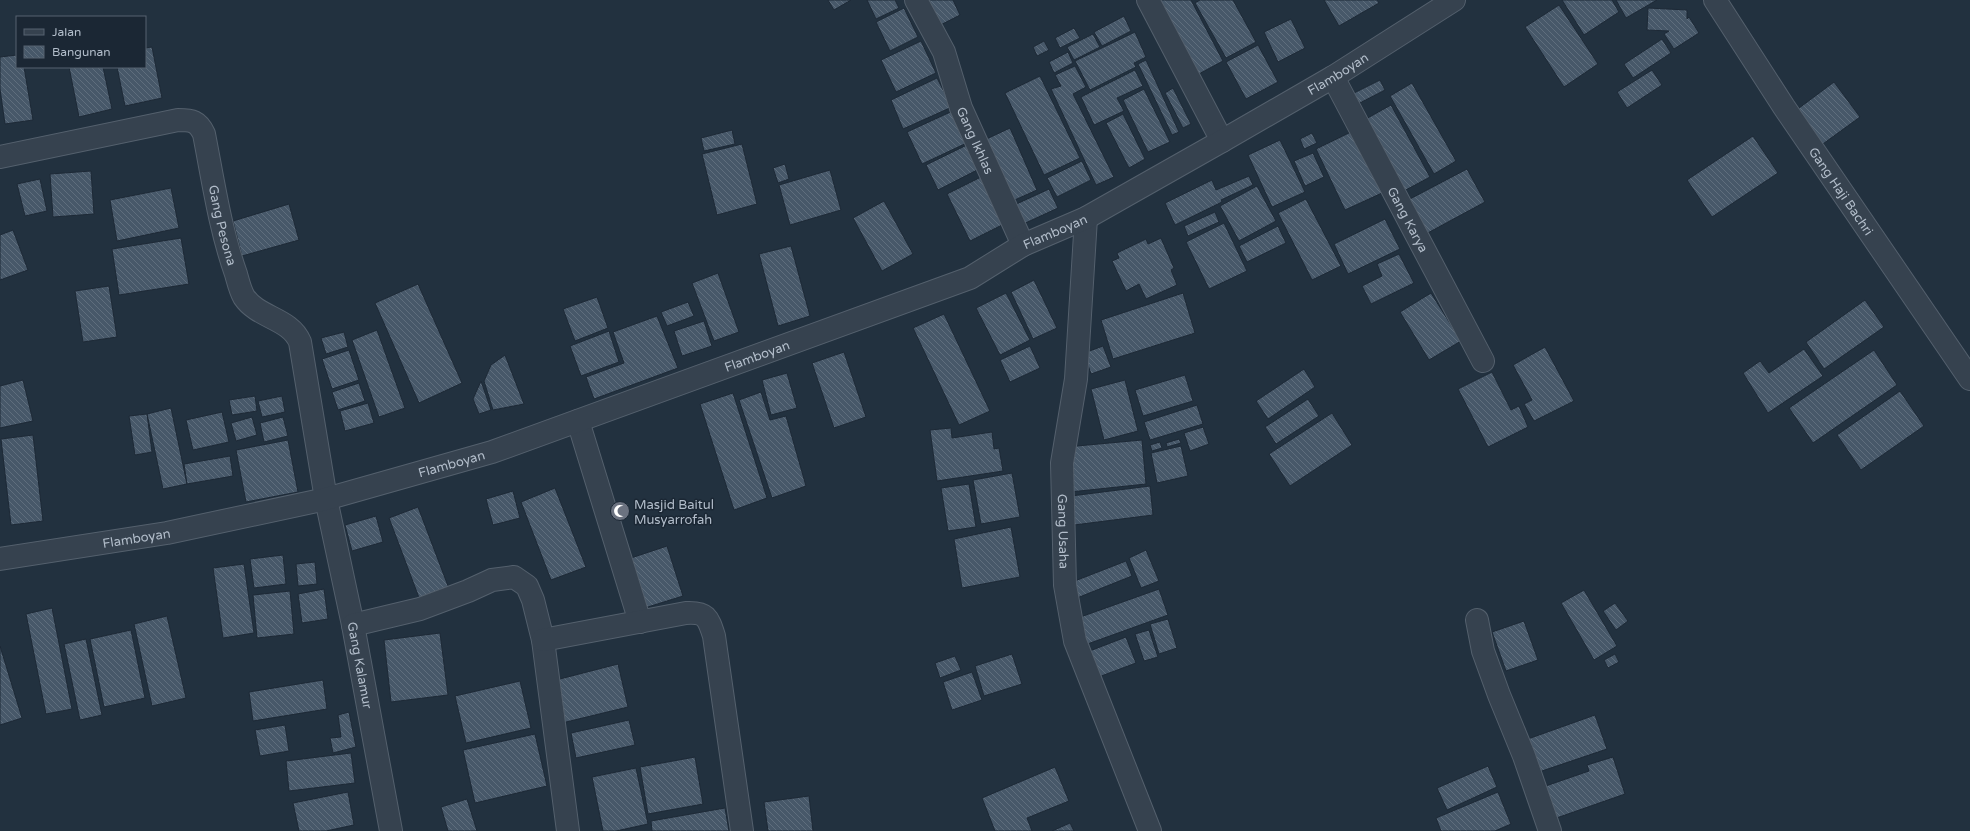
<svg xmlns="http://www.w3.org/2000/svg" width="1970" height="831" viewBox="0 0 1970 831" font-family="'Varela Round',sans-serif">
<defs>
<pattern id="building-back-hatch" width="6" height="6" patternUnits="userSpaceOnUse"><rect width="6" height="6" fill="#475869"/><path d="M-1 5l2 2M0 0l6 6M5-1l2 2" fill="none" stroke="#5f6e7d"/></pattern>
</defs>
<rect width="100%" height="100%" fill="#22313f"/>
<g fill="url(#building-back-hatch)" stroke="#1d2936">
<polygon points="828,0 851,0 834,10"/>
<polygon points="867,0 895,0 899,8 876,19"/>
<polygon points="906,0 953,0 960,15 923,34"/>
<polygon points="1161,0 1191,0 1223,61 1195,76 1157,2"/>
<polygon points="1200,0 1233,0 1256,42 1226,58 1195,3"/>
<polygon points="1324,0 1377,0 1379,3 1339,26"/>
<polygon points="1562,0 1612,0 1619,12 1584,35"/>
<polygon points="1616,0 1657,0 1626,18"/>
<polygon points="1559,5 1598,64 1564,87 1525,27"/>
<polygon points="904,8 918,37 890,51 876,22"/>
<polygon points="1648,8 1687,10 1687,19 1689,17 1699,33 1674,49 1664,34 1669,31 1647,30"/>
<polygon points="1124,16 1131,31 1102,46 1094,32"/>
<polygon points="1291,19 1305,48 1278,62 1264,32"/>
<polygon points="1074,28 1080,38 1060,48 1055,38"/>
<polygon points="1135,32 1146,57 1134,63 1136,67 1090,90 1075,61"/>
<polygon points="1093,34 1100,47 1074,60 1067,47"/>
<polygon points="1662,39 1671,53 1633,78 1624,64"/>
<polygon points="921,41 936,73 896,92 881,60"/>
<polygon points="1044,41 1049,50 1037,56 1033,47"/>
<polygon points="1258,45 1278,82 1246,99 1226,62"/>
<polygon points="152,47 162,98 125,106 117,67 145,67 145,48"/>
<polygon points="1068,52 1073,63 1054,73 1049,62"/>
<polygon points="17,55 17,67 24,67 33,120 5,124 0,89 0,57"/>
<polygon points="1146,60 1179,132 1172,135 1138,64"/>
<polygon points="1075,66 1086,87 1073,94 1114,177 1096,185 1051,89 1061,86 1055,75"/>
<polygon points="69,67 103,67 112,109 79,117"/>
<polygon points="1135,70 1143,86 1117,98 1124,111 1094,125 1081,97"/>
<polygon points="1652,70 1662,85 1627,108 1617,92"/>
<polygon points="1040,76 1080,158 1044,175 1005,93"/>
<polygon points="937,78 952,107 903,129 891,100"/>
<polygon points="1380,80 1385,90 1354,106 1348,96"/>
<polygon points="1834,82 1860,117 1816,149 1791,114"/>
<polygon points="1412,83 1456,161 1434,174 1390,96"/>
<polygon points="1173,88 1191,124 1183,128 1165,93"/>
<polygon points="1144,89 1170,142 1148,152 1123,100"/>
<polygon points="1391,105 1430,177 1402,192 1364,120"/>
<polygon points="957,109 971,141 922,164 907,132"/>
<polygon points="1123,114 1145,159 1129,168 1106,123"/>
<polygon points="1010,128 1037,190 1008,203 980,142"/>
<polygon points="732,130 735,144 704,151 701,138"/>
<polygon points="1353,131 1382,193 1345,210 1316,149"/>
<polygon points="1312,133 1317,143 1304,149 1300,139"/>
<polygon points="1753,136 1778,173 1712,217 1687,180"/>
<polygon points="1280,140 1305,192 1272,207 1248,155"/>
<polygon points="742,144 757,204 717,215 702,154"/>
<polygon points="969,144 981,168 938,190 926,165"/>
<polygon points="1313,153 1324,177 1305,186 1294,161"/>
<polygon points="1082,161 1091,180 1057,197 1047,178"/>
<polygon points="785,164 789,179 778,183 773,168"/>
<polygon points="1467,169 1485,202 1424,235 1406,201"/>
<polygon points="830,170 841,210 790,225 779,185"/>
<polygon points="91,171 94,214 53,217 50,174"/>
<polygon points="983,176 1006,223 970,241 947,194"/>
<polygon points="1249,176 1253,185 1221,200 1222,202 1175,225 1165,203 1212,180 1216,190"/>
<polygon points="40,179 47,211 25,216 17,184"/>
<polygon points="1257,186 1276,221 1239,241 1220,206"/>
<polygon points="171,188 179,228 117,241 110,200"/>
<polygon points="1049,189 1058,208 1019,226 1010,207"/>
<polygon points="1306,199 1341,266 1312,280 1278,213"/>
<polygon points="884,201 913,254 882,271 853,218"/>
<polygon points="289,204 299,240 242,256 233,221"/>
<polygon points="1215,212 1219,222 1188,236 1184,226"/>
<polygon points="1385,219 1400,249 1348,274 1334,244"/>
<polygon points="1224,223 1247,271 1209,289 1186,242"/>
<polygon points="1278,226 1286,243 1247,262 1239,246"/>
<polygon points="13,230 28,270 0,280 0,235"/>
<polygon points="181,238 189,284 119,295 112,249"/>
<polygon points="1161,238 1174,268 1171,270 1177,285 1146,299 1139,284 1126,291 1112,261 1119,258 1117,253 1146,239 1148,244"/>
<polygon points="791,246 810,316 778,326 759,254"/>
<polygon points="1399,254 1414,283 1371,304 1362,286 1382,276 1377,264"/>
<polygon points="718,273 739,332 714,341 692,283"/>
<polygon points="1034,280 1057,328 1033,339 1011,292"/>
<polygon points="418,284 462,383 419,403 375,303"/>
<polygon points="109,286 117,337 83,342 75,291"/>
<polygon points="1006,293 1030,340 1000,355 976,308"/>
<polygon points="1183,293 1195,333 1113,359 1101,320"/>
<polygon points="1431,293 1461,341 1429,360 1400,312"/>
<polygon points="597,297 608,328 575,341 563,309"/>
<polygon points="1865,300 1884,327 1824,369 1806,342"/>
<polygon points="688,302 694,316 667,326 661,312"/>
<polygon points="944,314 990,411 959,425 913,328"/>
<polygon points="657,316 678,368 594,399 586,377 624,363 613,332"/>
<polygon points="704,321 712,346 682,356 674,331"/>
<polygon points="377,330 405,408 379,417 352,340"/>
<polygon points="609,331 619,362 581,376 570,346"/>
<polygon points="344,332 348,347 326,354 321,338"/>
<polygon points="1030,346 1040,368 1010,382 1000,360"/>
<polygon points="1103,346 1111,367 1091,374 1084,353"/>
<polygon points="1545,347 1574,401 1534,421 1524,404 1532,400 1513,365"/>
<polygon points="1804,349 1823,376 1768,413 1743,373 1760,361 1769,373"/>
<polygon points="349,350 359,380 332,389 322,359"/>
<polygon points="1874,350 1897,385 1813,443 1789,408"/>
<polygon points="844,352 866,417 834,428 812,363"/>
<polygon points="505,355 524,404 493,410 484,381 491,365"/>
<polygon points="1304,369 1315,387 1268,419 1256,401"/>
<polygon points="1492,372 1511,410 1519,406 1528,427 1488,447 1458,389"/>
<polygon points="787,373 797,408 771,415 762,380"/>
<polygon points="1185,375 1193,401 1143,416 1135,390"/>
<polygon points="23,380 33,421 0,428 0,386"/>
<polygon points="1125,380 1138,431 1104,440 1091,389"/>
<polygon points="481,381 491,410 479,414 473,399"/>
<polygon points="359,383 365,401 338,410 332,392"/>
<polygon points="1900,391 1924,426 1861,470 1837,435"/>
<polygon points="761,392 770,420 786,416 806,486 772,498 739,400"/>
<polygon points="733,393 767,498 734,510 700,404"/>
<polygon points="255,396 257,411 232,415 229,400"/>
<polygon points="282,396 285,412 262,417 258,401"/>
<polygon points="1308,399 1319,416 1276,444 1265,427"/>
<polygon points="368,403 374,423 345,431 340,411"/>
<polygon points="1197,405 1203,424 1150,440 1144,422"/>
<polygon points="171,408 187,484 163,489 147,414"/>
<polygon points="222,412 229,442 193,450 186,420"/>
<polygon points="1332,413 1352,445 1290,486 1269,454"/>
<polygon points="147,414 152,452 135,455 129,416"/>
<polygon points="252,417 257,435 236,441 231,423"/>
<polygon points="283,417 288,436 264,442 260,423"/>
<polygon points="1203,427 1209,444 1190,451 1184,433"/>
<polygon points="951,428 952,438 992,432 994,449 999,448 1003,471 937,481 930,430"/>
<polygon points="33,435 43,521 11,525 1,439"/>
<polygon points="1179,439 1181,443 1167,447 1166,443"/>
<polygon points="288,440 298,492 246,502 236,450"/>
<polygon points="1142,440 1146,484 1070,492 1066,447"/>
<polygon points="1160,442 1162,448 1152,451 1150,445"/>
<polygon points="1181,446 1188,476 1157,483 1151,453"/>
<polygon points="230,456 233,476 187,484 184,464"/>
<polygon points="1012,473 1020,517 981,524 973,480"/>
<polygon points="969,484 976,527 948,531 941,488"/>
<polygon points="1150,486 1153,515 1074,525 1071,496"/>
<polygon points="555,488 586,567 551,580 521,502"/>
<polygon points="513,491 520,518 493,525 486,499"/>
<polygon points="418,507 453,599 424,611 389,518"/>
<polygon points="376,516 383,542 352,551 345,525"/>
<polygon points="1011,527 1020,577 962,588 954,539"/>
<polygon points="667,546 683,596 635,611 619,562"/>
<polygon points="1146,550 1159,581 1141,588 1129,558"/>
<polygon points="283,555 286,584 254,588 250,559"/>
<polygon points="1126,561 1132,576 1072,600 1067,584"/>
<polygon points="315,562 317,584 298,586 296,564"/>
<polygon points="244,564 254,633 223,638 213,568"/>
<polygon points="324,589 328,619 302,623 298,594"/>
<polygon points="1159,589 1168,615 1082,646 1072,620"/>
<polygon points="1584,590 1617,646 1594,660 1561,603"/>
<polygon points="290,591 294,634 257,638 253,595"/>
<polygon points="1615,603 1628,621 1616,630 1603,611"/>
<polygon points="52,608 72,709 46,714 26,614"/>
<polygon points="167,616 186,698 152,706 134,624"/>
<polygon points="1168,619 1177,648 1159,654 1150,624"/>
<polygon points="1524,621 1538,660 1506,671 1492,632"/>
<polygon points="131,630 145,698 104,707 90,639"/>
<polygon points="1149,630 1158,657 1144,661 1135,634"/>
<polygon points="440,633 448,695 391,702 384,640"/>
<polygon points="1126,637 1136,663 1096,678 1087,652"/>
<polygon points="86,639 102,715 80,720 64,644"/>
<polygon points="0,646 22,718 0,725"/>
<polygon points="1012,654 1022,684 984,696 975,666"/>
<polygon points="1615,654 1619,662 1608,668 1604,660"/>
<polygon points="955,656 961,670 940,678 935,663"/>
<polygon points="618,664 628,707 562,723 552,681"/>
<polygon points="972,672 982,700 952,710 943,682"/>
<polygon points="323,680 327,709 253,721 249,692"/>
<polygon points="520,681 531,728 466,743 455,696"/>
<polygon points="349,712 356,747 333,753 330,738 341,737 338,715"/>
<polygon points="1595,715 1607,749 1536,773 1525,740"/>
<polygon points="629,720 635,745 576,758 571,733"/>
<polygon points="285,725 289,751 260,756 255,730"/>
<polygon points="535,734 547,786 475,803 463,750"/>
<polygon points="351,753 355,783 289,791 286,761"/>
<polygon points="695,757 703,804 648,814 640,767"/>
<polygon points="1613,757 1625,794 1548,821 1537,789 1589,771 1587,765"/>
<polygon points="1488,766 1497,787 1447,810 1437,788"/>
<polygon points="1055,767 1069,801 1027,818 1032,831 995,831 982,798"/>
<polygon points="636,768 648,824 616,831 603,831 592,777"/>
<polygon points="348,792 354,825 326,831 299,831 293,803"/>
<polygon points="1498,792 1511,824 1495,831 1441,831 1436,818"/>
<polygon points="809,796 813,831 768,831 764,802"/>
<polygon points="467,799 477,831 448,831 441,807"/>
<polygon points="725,808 729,831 652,831 651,821"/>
<polygon points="1070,823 1074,831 1052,831"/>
</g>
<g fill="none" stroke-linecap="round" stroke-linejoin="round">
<defs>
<g id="street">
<path id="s1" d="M916,0l28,52 17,56 62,137"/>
<polyline points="1148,0 1222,141"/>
<path id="s2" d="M1715,0l69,107 186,272"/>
<path id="s3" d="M1333,77l150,284"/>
<path id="s4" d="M0,157l178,-37c14,0 20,1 26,14 9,46 16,95 32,140 2,7 4,16 8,23 14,21 46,21 56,45l26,157 27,126 38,206"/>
<path id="s5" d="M1086,218l-10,161 -14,84 3,122 10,56 75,190"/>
<polyline points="578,421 640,622"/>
<path id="s6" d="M0,559l167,-26 159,-34 166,-47 478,-174 53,-33 63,-27 136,-77 111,-64 121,-77"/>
<polyline points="1477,620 1483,651 1499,695 1524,756 1550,831"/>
<polyline points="353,625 420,609 468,591 492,580 514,577 527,586 533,600 543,640 568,831"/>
<path d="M543,640l143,-27c20,-1 22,4 28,23l28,195"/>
</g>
</defs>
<use href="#street" stroke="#54606d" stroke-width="24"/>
<use href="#street" stroke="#36424f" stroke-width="22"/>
</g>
<defs>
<symbol id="mosque-disc" viewBox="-11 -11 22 22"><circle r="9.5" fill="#6b7280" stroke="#1b2734"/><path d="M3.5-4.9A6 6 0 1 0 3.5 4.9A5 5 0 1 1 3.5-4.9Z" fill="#fff"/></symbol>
</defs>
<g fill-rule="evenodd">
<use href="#mosque-disc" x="609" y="500" width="22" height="22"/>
</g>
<g text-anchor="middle" stroke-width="3" stroke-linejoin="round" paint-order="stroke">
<g font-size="13" fill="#b2bdca" stroke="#1b2734">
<text dy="5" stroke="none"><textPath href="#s6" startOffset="1434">Flamboyan</textPath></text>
<text dy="5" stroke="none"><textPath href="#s1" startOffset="153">Gang Ikhlas</textPath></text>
<text dy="5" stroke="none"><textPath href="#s2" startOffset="229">Gang Haji Bachri</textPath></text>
<text dy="5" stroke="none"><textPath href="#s3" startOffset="161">Gang Karya</textPath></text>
<text dy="5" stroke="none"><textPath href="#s4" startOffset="307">Gang Pesona</textPath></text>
<text dy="5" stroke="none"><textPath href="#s6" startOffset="1110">Flamboyan</textPath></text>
<text dy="5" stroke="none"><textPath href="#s6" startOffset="786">Flamboyan</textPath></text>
<text dy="5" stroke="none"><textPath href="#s6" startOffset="462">Flamboyan</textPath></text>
<text dy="5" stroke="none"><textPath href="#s5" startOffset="315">Gang Usaha</textPath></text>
<text dy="5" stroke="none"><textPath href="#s6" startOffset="138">Flamboyan</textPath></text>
<text dy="5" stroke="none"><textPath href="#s4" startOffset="784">Gang Kalamur</textPath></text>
</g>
<g font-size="13" fill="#b2bdca" stroke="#1b2734" text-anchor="start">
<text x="634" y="509">Masjid Baitul<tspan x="634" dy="15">Musyarrofah</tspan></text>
</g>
</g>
<rect x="16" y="16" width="130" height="52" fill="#1b2734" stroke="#576370"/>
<rect x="24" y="29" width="20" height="6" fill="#36424f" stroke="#576370"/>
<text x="52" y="36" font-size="12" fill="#b2bdca">Jalan</text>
<rect x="24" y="46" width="20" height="12" fill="url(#building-back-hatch)" stroke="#576370"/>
<text x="52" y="56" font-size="12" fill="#b2bdca">Bangunan</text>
</svg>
